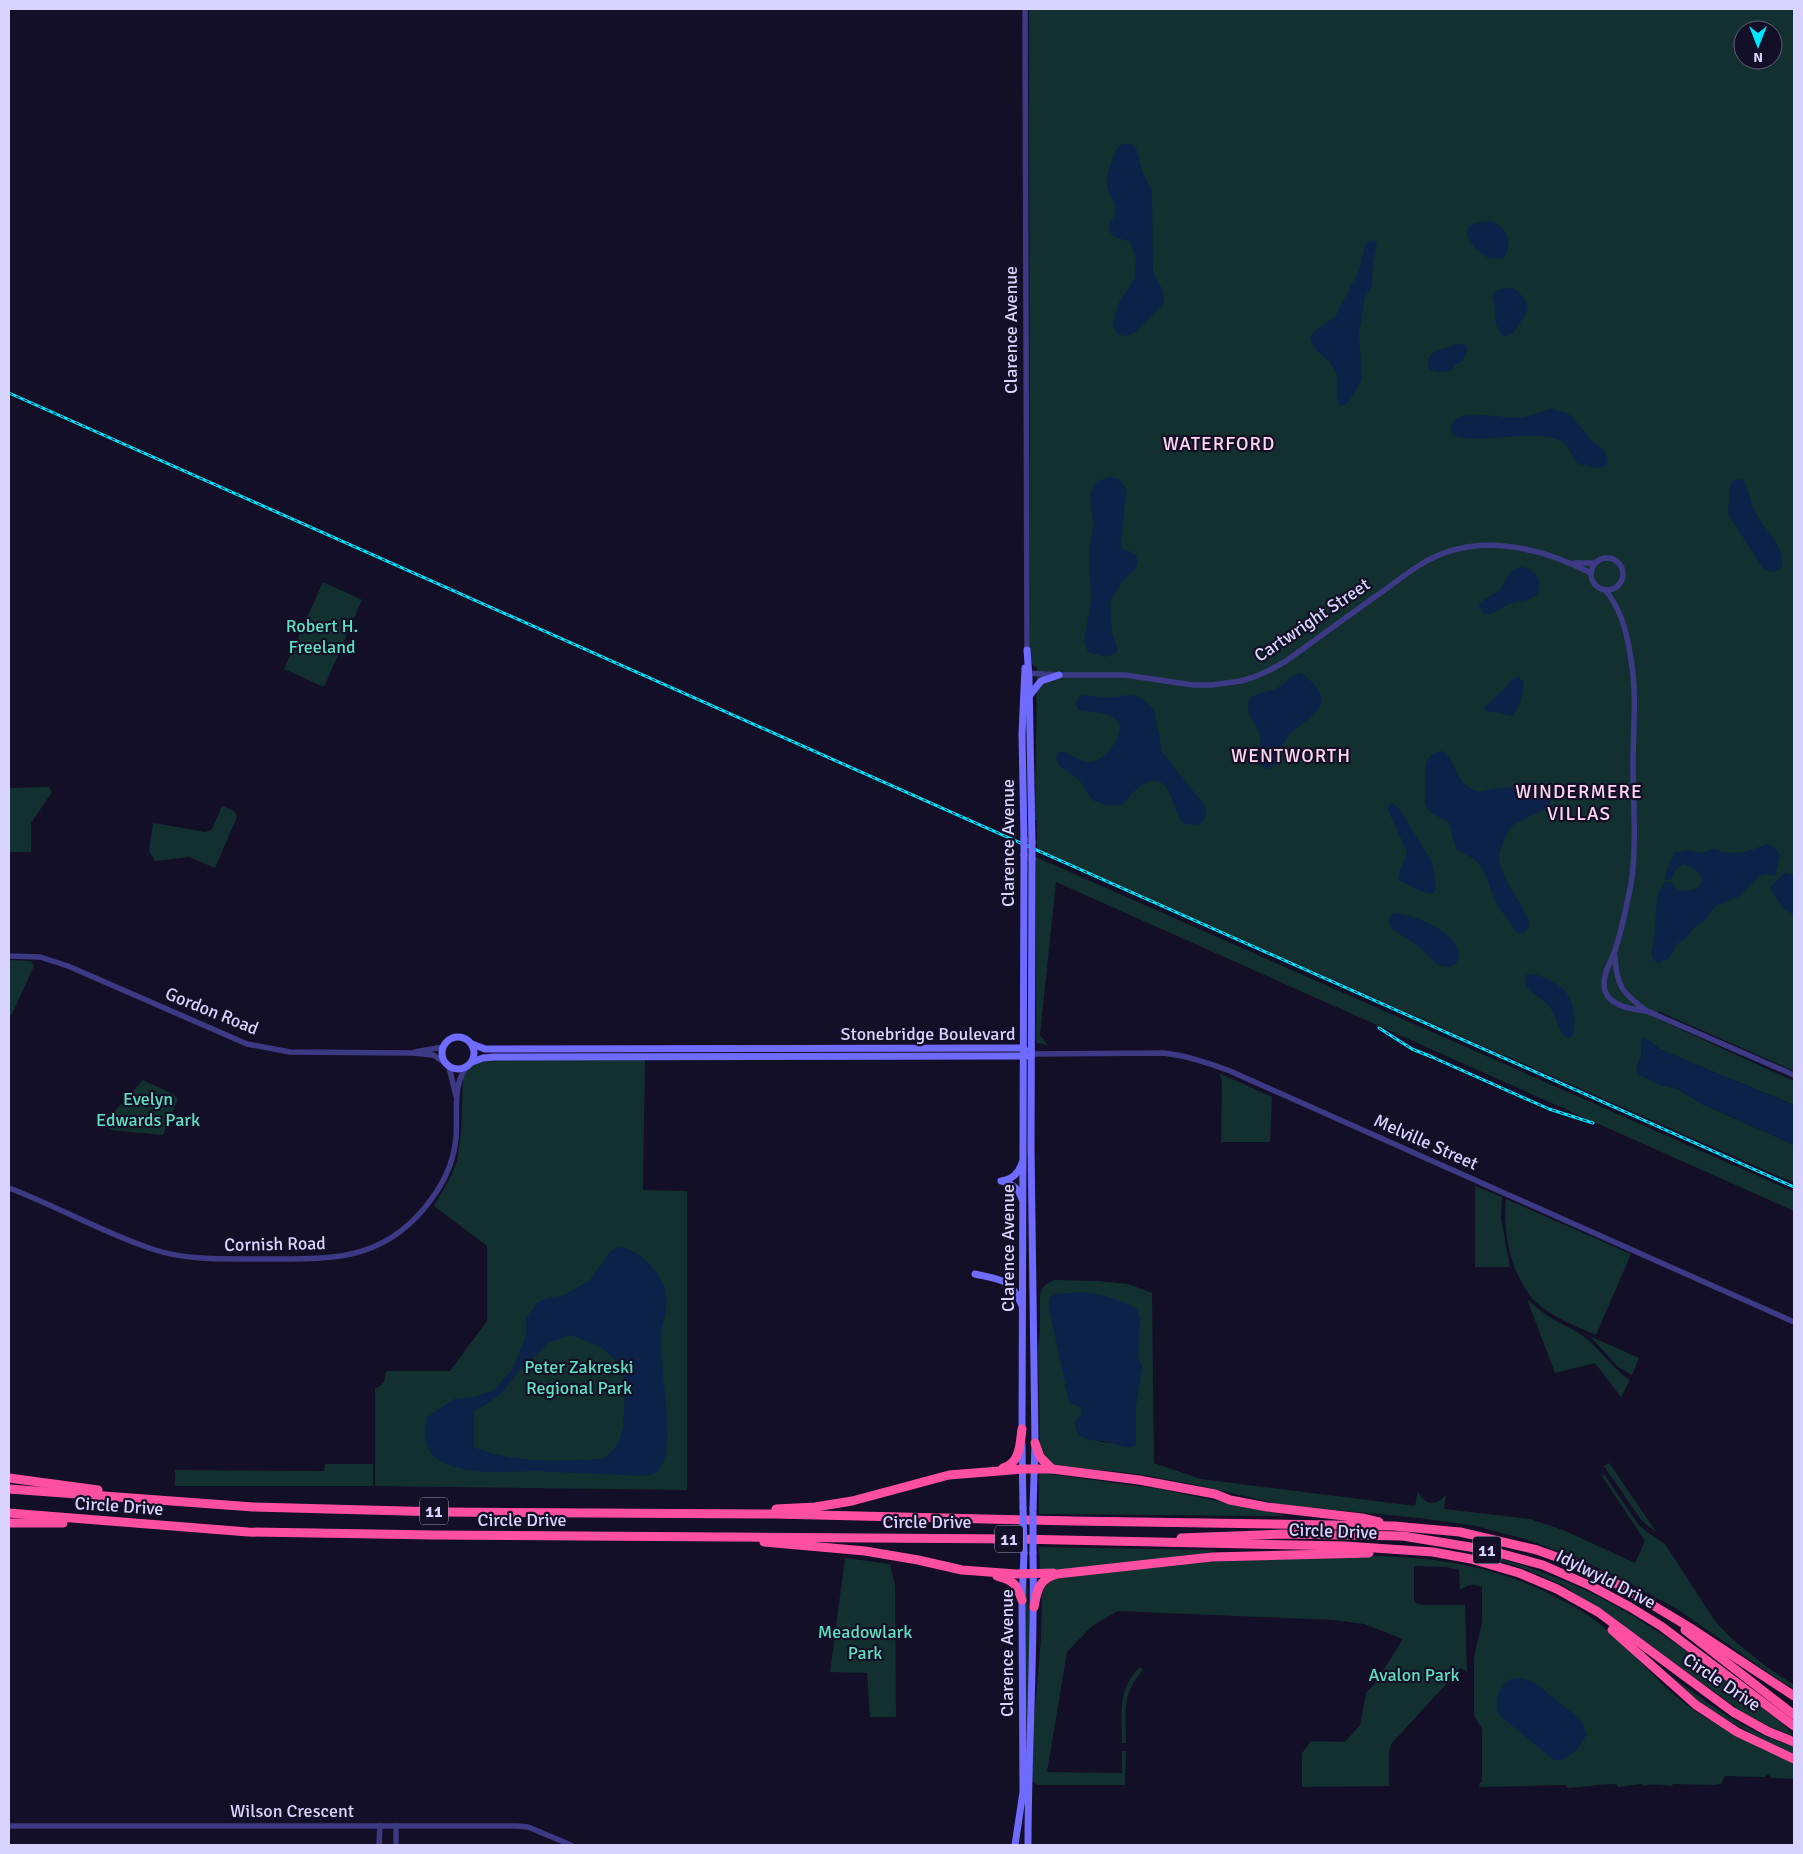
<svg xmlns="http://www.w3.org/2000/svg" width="1803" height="1854" viewBox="0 0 1803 1854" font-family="Signika,sans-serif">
<rect width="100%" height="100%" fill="#130f26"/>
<g fill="#12302f" fill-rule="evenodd">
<path d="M1029,9h765v1062l-136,-60 2,9 134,61v24l-114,-47 -20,-9 -16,-11 -2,1 -1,18 -5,12 22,15 20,5 22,14 94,42v38l-757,-334v-28l-2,-1 2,-152c-8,-4 -7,-10 -7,-18zM1743,30h30v30h-30z"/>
<polygon points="323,582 362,600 324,687 284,669"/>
<polygon points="49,787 52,792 31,823 31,852 9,852 9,788"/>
<polygon points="222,806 234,811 237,817 215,868 189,857 155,861 149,851 153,823 206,832 212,829"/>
<polygon points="1036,857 1794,1192 1794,1211 1056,882 1040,1035 1048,1045 1037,1043 1036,1040"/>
<polygon points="9,960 31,961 34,966 12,1014 9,1016"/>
<polygon points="492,1057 645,1060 643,1190 687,1191 687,1490 375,1486 375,1388 379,1387 384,1382 386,1371 450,1371 487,1321 487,1246 434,1206 451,1176 457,1161 461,1132 463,1078 470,1066 483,1058"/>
<polygon points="1219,1073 1272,1097 1270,1142 1221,1142 1222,1080"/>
<polygon points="143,1080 175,1095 178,1099 163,1135 109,1130 106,1121"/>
<polygon points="1475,1186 1502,1197 1501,1218 1510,1267 1475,1267"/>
<path d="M1506,1199l125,55 -35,81c-20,-9 -45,-18 -61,-34 -24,-26 -33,-68 -29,-102z"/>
<path d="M1055,1280l43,1 30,3 24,9 2,170 47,16 214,27 3,-15c6,15 19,16 28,3l-2,15 86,10 33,11 72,33 10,-22 -43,-65 2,-2 34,50 9,8 18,12 50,77 16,17 37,30 26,17v4l-18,-11 -99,-69 -46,-25 -56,-27 -50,-18 -49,-13 -56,-8 -137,-13 -91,-21 -54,-10 -87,-9 -7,-6 -4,-10 -2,-103 2,-15v-37c3,-9 6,-11 15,-14zM1138,1358l4,9 -6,36v41c-16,4 -21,-3 -36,-2l-19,-27 1,-5 -2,-3z"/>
<path d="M1527,1299c7,6 13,12 21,17 13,9 29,13 40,24 15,13 25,29 42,40l-9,17 -26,-34 -40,10z"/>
<polygon points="1590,1336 1639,1358 1632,1375 1618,1367"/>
<polygon points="1609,1463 1657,1533 1642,1521 1604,1466"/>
<polygon points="325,1464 373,1464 373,1486 175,1486 175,1470 324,1471"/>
<polygon points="1041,1473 1160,1489 1283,1515 1283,1516 1039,1514 1039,1474"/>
<polygon points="1039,1547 1207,1550 1218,1551 1084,1570 1040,1570"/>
<path d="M1468,1550c41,10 81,23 119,41 71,34 133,85 195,132l12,13 -28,-11 -27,-15 -126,-92 -49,-32 -36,-16z"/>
<path d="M1375,1556c65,2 120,10 179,40 13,7 27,14 39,23 39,28 67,70 107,95 29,19 63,33 94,49v16l-22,-1 -4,-4 -3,3h-7l-2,-3 1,3 -32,-1 -4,8 -6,1 -42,-1 -1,2c-10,-1 -20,-3 -29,0l-2,-2 -23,3 -2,-3c-17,0 -31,3 -48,4l-3,-3 -84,2 -2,-1 1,-4h2v-53l-8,-14v-58l8,-35v-38l-1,3c-9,-4 -13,-2 -21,3l-1,-20 -13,-3 -32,-1v36l8,3h43l2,68 -6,-5 -69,75 -3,7v36l-87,1v-34l9,-12 34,1 15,-17 6,-32 8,-8 29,-46 -39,-15 -31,-4 -215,-9 -26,15 -25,26 -20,120 75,1v-22h4l-1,34h-88l-5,-4v-38l9,-104 1,-42 2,-9 9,-9 146,-17z"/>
<polygon points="845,1558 890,1564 895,1586 896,1717 870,1717 867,1673 830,1672"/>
<polygon points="1027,1580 1031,1654 1026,1728 1026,1588"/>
<path d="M1645,1656c47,35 92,74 149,91v8l-32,-16 -60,-33z"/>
<path d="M1140,1667l3,3c-22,24 -17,43 -17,73h-4c0,-29 -5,-54 18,-76z"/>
</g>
<g fill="#0c2248" fill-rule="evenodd">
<path d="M1123,144h8l6,6 5,21 10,21 1,80 10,19 1,12 -3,4 -27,26 -8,3 -9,-2 -4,-9 5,-21 17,-26 1,-20 -6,-16c-7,-4 -15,-2 -20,-10 -5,-6 5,-13 5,-21 1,-7 -3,-12 -6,-18 -5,-13 0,-26 5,-37 2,-6 2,-9 9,-12z"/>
<path d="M1489,221c17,4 27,24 13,38l-14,-1 -12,-9 -9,-13 1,-8 5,-4z"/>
<path d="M1369,240l6,1 2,5 -4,16 -1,25 -7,10 -6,36 3,47 -11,18 -5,6 -6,2c-7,-10 0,-24 -5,-35 -5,-14 -22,-18 -25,-34l5,-6 20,-14 25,-49 5,-23z"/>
<path d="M1508,288c7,0 9,2 13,7 12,13 6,17 -1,28 -5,7 -6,12 -15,13 -14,-6 -7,-27 -13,-39l6,-7z"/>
<path d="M1460,343l5,2 2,3 -4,13 -9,5 -2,5 -14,1 -8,-2c-11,-20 18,-21 30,-27z"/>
<path d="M1551,409l16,4 6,5 18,22 13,10 4,8 -1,7 -9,3 -20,-4c-5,-6 -8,-14 -13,-20 -18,-19 -85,2 -112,-9l-2,-3c-3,-28 50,-13 67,-14 11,-1 22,-6 33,-9z"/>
<polygon points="1110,477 1119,479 1126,488 1121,546 1123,549 1135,554 1138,561 1136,568 1121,583 1110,602 1112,633 1118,649 1116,653 1107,657 1088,652 1084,641 1091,600 1089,553 1093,525 1090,495 1095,483 1098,481"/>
<path d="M1742,479c7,8 8,22 13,33 7,15 33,37 26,56 -7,5 -13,5 -19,-1l-34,-53 2,-29 5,-5z"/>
<path d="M1521,567c14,2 21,12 17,26 -8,9 -18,7 -29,11 -9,4 -15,11 -25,10l-3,-4 -2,-7 21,-13 11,-19z"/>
<path d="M1299,673c7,2 13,9 18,15 17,24 -20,34 -31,51 -7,9 -6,29 -21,30 -11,-8 -2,-22 -5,-33 -4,-16 -15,-18 -11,-37 8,-7 17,-6 26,-10 10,-4 15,-13 24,-16z"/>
<path d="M1519,677l5,6c-1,12 -4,24 -12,33l-28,-6v-2c9,-11 19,-15 28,-29z"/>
<path d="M1131,695l10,3 13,11 8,43 43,54c6,18 -12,24 -25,14 -8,-17 -12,-54 -41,-33 -6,4 -10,12 -16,17 -11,4 -28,1 -35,-10 -3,-4 -5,-9 -8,-13 -9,-9 -22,-11 -24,-24l3,-6c12,2 20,12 33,11 13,-2 37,-31 24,-42 -9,-9 -27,-7 -38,-10l-3,-6 4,-7 6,-2 20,3z"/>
<path d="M1443,751c15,10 10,33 34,40 7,2 12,-2 19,-3 13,-1 49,-2 56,9 0,14 -27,20 -39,28 -4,4 -7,11 -10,17 -2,6 -5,12 -4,18 5,22 21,40 29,60l1,7 -4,5 -6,2 -6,-5 -4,-8 -14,-19 -8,-24 -5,-10 -5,-7 -21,-12 -7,-26c-6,-5 -18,-8 -22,-15 -3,-6 -1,-13 -1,-20 0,-16 -6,-34 17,-37z"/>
<polygon points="1392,803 1399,808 1432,862 1436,889 1433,894 1420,891 1398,880 1399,873 1407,852 1388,810 1388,806"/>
<path d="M1767,844l7,3 6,8 -5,21 -10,-2 -5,2 -22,21 -21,8 -14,17 -9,6 -8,10 -8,5 -9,15 -10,5 -6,-3 -2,-8 3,-11 3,-45 8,-14h6c6,11 13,9 23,8l8,-8c-2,-12 -9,-14 -19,-18l-7,5 -5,11h-6l2,-11 7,-16 12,-3 16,3 10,-4c12,3 23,6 36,2 6,-1 12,-5 19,-7z"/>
<polygon points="1784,873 1794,875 1794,915 1785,910 1770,889 1771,886"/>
<path d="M1394,913c17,0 66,20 65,42 0,6 -4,10 -9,12l-12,-2 -24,-22 -22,-14 -4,-9z"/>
<path d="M1535,974c20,8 37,16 39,40 1,7 -1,13 0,20l-5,5c-13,-6 -11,-23 -20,-33 -7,-8 -17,-12 -24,-21v-10z"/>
<polygon points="1644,1037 1660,1049 1680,1058 1794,1105 1794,1145 1700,1103 1678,1089 1658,1084 1638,1074 1636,1069 1641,1057 1642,1039"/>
<path d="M618,1247c20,1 40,23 46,40 6,17 -1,33 -3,49 -3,29 18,115 -3,135 -7,7 -27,4 -37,4 -29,-1 -58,-3 -87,-4 -15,0 -30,2 -45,1 -17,-1 -42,-4 -55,-15 -11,-11 -8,-25 -8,-39l28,-19 21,-2 19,-7 20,-23 12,-33v-16l11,-15 7,-4 21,-4 25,-15 20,-28zM571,1335l30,12 21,19c1,22 7,64 -7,82 -3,4 -8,8 -12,11 -42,2 -90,5 -129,-12v-35l27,-18 16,-21 31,-30z"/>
<path d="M1080,1292l22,3 24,8 10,5 4,10 -2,40 4,9 -6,36v41c-8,7 -17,0 -27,-2 -10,-2 -23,1 -31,-9 -2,-2 -3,-8 -4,-11l7,-7 1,-5 -2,-3 -11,-5 -20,-94v-10l7,-4z"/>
<path d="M1522,1678l13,5 45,36 7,15 -9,15 -15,11h-9l-55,-45c-5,-12 -1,-28 11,-35 3,-2 9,-2 12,-2z"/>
</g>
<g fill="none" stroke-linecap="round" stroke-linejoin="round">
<g stroke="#3d3a85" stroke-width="5.5">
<polyline points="1025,9 1027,650"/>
<circle cx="1607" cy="574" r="16"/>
<polyline points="1574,563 1595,563"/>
<path d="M1605,590c16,18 23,47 26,70 6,33 2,70 2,103 0,40 4,82 -2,121 -4,20 -8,40 -14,60 -3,14 -17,31 -12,47 6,16 27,18 42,20"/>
<path d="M1026,673l33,2h66l68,10h19l29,-4 13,-4 16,-7 16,-9c30,-22 60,-43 90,-65 15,-10 29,-22 44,-31 53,-34 118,-19 171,8"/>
<polyline points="9,956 40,957 68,966 247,1044 290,1052 413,1053 433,1055 444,1062"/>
<path d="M1615,956c1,30 8,38 32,55l147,64"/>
<polyline points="415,1052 443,1047"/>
<path d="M1032,1054l132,-1c24,3 44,10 66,18l564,251"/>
<polyline points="449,1067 456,1096"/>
<path d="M9,1188c48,18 94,45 143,61 33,11 66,10 101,10 76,0 134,6 182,-65 11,-16 19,-36 21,-56 2,-22 -4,-52 10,-70"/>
<polyline points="9,1826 517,1826 528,1827 571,1845"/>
<polyline points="396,1826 396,1845"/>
<polyline points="379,1845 380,1826"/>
</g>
<g stroke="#6f6bff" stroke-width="7">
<polyline points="1027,650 1029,678 1032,842"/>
<polyline points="1030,695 1041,681 1059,675"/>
<polyline points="1024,839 1022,734 1025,668"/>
<polyline points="1032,859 1031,1147 1035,1443 1033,1508"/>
<circle cx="458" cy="1053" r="16"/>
<polyline points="472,1044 485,1049 1023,1048 1025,1050"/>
<polyline points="472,1062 483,1058 494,1057 1026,1056"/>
<path d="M1001,1181c12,-2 17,-7 21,-18"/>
<path d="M1004,1182c10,3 14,6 18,17"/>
<path d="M975,1274c26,6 36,4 47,32"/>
<polyline points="1022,1432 1024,855"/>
<polyline points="1022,1445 1023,1508"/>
<polyline points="1015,1845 1023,1792 1022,1600 1024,1553"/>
<path d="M1028,1845c0,-97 7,-194 5,-292"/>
</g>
<g stroke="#ff4fa3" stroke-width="9">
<polyline points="1035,1443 1040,1457 1052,1469"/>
<path d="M1003,1468c17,-5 17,-23 19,-39"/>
<polyline points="9,1478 98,1490"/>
<polyline points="9,1489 253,1507 442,1512 774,1514 1073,1521 1394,1526 1460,1532 1537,1550 1576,1564 1621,1586 1689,1627 1794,1696"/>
<polyline points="776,1509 815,1507 852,1501 949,1475 1023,1469 1052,1469 1139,1480 1215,1494 1230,1500 1267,1507 1362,1518 1379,1522"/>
<polyline points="9,1513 248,1532 434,1535 1015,1539 1345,1546 1433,1552 1471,1559 1519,1573 1557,1589 1598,1612 1733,1712 1767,1731 1794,1742"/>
<polyline points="9,1523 63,1523"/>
<polyline points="1181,1538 1282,1534 1403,1536 1488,1550 1543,1565 1591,1586 1630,1607 1661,1626 1794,1726"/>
<polyline points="764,1542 865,1551 918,1560 962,1570 1016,1574 1053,1573"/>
<path d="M997,1576c17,5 19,7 25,24"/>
<path d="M1034,1607c3,-17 5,-28 23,-33l155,-17 157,-4"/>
<polyline points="1612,1630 1696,1705 1737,1732 1794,1759"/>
<polyline points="1685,1630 1794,1715"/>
</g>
<defs>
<g id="rail">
<polyline points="9,393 1794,1187"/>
<polyline points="1379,1028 1412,1049 1432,1057 1549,1109 1593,1123"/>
</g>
</defs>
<use href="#rail" stroke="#00e5ff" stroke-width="3"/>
<use href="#rail" stroke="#130f26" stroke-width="1" stroke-dasharray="4" stroke-linecap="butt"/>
<g stroke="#6f6bff" stroke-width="7">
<polyline points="1024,855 1024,839"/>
<polyline points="1032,859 1032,842"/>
<polyline points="1023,1508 1024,1553"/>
<polyline points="1033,1553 1033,1508"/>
</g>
</g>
<g text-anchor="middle" stroke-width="4.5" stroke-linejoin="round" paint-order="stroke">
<g fill="#130f26" stroke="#9e99be" stroke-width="1">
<rect x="420" y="1497.5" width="28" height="27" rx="4"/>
<rect x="995" y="1525.5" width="28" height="27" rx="4"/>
<rect x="1473" y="1536.5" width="28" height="27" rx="4"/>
</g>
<g font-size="16" font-weight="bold" fill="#d9d4ff">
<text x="434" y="1517">11</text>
<text x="1009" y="1545">11</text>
<text x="1487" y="1556">11</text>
</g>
<g font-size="18" fill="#d9d4ff" stroke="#130f26">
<text transform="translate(1011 330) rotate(-90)" y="6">Clarence Avenue</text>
<text transform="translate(1312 620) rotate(-34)" y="6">Cartwright Street</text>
<text transform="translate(1008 843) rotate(-90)" y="6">Clarence Avenue</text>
<text transform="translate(212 1011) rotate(22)" y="6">Gordon Road</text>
<text x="928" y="1040">Stonebridge Boulevard</text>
<text transform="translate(1426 1142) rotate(24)" y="6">Melville Street</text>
<text transform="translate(275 1244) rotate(-1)" y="6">Cornish Road</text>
<text transform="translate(1008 1248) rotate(-90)" y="6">Clarence Avenue</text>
<text transform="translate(119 1506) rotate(4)" y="6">Circle Drive</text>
<text x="522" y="1526">Circle Drive</text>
<text x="927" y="1528">Circle Drive</text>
<text transform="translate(1333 1531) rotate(2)" y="6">Circle Drive</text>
<text transform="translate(1606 1579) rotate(27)" y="6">Idylwyld Drive</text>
<text transform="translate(1007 1653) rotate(-90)" y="6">Clarence Avenue</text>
<text transform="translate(1722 1682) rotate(34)" y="6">Circle Drive</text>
<text x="292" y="1817">Wilson Crescent</text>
</g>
<g font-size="18" fill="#5fe0c0" stroke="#130f26">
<text x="322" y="632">Robert H.<tspan x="322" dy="21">Freeland</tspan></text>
<text x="148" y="1105">Evelyn<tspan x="148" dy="21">Edwards Park</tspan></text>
<text x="579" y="1373">Peter Zakreski<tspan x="579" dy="21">Regional Park</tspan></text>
<text x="865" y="1638">Meadowlark<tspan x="865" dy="21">Park</tspan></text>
<text x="1414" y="1681">Avalon Park</text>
</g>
<g font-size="19" letter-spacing="1" fill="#ffd6f0" stroke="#130f26">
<text x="1219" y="450">WATERFORD</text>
<text x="1291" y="762">WENTWORTH</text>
<text x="1579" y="798">WINDERMERE<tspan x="1579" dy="22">VILLAS</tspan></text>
</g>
</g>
<rect width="1803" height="1854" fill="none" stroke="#d9d4ff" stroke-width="20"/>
<g transform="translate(1758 45) rotate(180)"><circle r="24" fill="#130f26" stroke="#625e7d"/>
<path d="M0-4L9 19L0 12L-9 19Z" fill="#00e5ff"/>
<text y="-8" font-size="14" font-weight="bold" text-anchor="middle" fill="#d9d4ff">N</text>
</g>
</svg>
